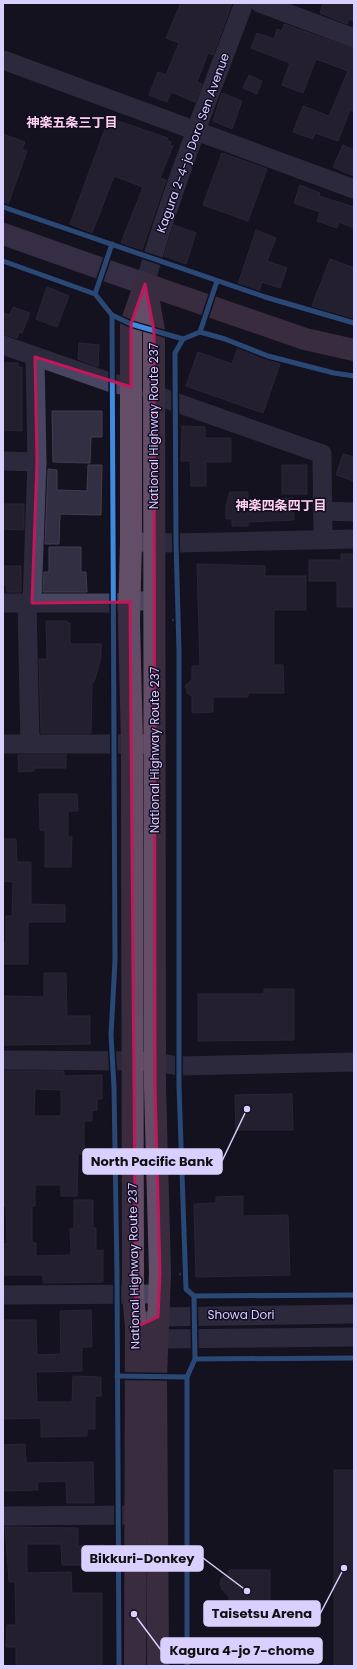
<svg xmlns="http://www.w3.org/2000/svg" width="357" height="1669" viewBox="0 0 357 1669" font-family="Poppins,'Noto Sans JP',sans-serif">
<rect width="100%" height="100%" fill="#15121f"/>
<g fill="#332f42" stroke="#413c54" fill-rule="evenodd">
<polygon points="181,3 232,3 213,55 208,53 197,82 202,84 195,102 171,92 167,102 149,95 158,72 166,75 179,43 166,38"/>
<polygon points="323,3 354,3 354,21 349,19 347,24 320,13"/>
<polygon points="284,24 354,49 354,112 350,110 338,141 315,133 313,139 293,132 303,106 329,116 348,71 316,59 303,93 282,85 290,63 251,48 257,33 274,39 277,29 282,31"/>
<polygon points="249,75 262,81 257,94 243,88"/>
<polygon points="222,93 242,101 232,129 213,121"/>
<polygon points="109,118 168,138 167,140 171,142 170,145 173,146 160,178 166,180 142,250 121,243 143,187 114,176 92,233 70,224"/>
<polygon points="3,134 25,142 22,149 27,151 5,213 3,213"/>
<polygon points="343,145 354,150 354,176 333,167"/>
<polygon points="222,153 267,169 248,221 203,205"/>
<polygon points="300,185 320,193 319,196 354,207 354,228 339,222 337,228 317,221 320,212 294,203"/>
<polygon points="174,225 196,233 186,264 164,256"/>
<polygon points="256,230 276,238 267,261 287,268 280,288 262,282 259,291 238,284"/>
<polygon points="330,259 354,268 354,319 312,306"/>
<polygon points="47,287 69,296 57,327 36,319"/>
<polygon points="13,307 30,313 22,333 19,332 17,338 3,334 3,313 10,315"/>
<polygon points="79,343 99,345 98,367 78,359"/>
<polygon points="238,348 280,364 263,413 186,386 198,352 232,364"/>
<polygon points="3,363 18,363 18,367 22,367 22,431 3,430"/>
<polygon points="52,411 102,411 102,437 91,437 90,463 53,462"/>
<polygon points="182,426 205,427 205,438 231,438 231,462 206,462 206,486 191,486 190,461 181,461"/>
<polygon points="343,454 354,457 354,481 336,475"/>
<polygon points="88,465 102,465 101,515 60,514 59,544 45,544 48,469 57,470 57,490 87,491"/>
<rect x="282" y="465" width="25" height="29"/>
<polygon points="230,492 248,492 248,500 293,498 294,520 248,522 248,526 232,526 232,519 226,519 226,505"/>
<polygon points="3,504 24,504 24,530 3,529"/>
<polygon points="49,547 81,547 81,572 86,572 87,592 43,592 44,572 49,572"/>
<polygon points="341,554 354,554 354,607 337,607 337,581 309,581 309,560 341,560"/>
<polygon points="197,564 265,566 265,576 306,576 306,610 274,610 274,665 283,665 284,693 248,693 248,697 213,697 213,712 192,713 192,696 188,694 185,686 192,679 192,666 200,666"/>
<polygon points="3,566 21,566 21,592 7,592 6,585 3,585"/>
<polygon points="46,621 67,621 67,623 70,623 70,644 101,644 101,658 94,682 92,682 91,733 41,733 39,659 47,659"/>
<polygon points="18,755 67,755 66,755 66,768 34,768 34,771 19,772"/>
<polygon points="39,794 77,794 78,811 68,811 68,837 72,837 71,867 45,867 45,830 40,830"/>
<polygon points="3,839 16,839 17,862 31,862 31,904 65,905 65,922 28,922 28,964 3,964 3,943 6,943 6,916 12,916 13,882 3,881"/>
<polygon points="44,973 66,973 67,1016 90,1016 90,1044 3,1045 3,996 44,997"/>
<polygon points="264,989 294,989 294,1040 198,1041 198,994 264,994"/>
<path d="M3,1071h61v5l38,-1v24h-5v11l-5,1v10h-8v33h-6l-1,42h-16v-11h-26v21h-3v37h4v13l35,-1 -1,-26 4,-1v-28h19v28h3v23l7,-1v32l-60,1v-8h-40v-31h4l-1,-38h-3zM35,1089l26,1v26h-27z"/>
<polygon points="292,1094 293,1130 236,1130 235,1095"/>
<polygon points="243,1196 243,1216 288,1215 290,1275 196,1277 194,1204 216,1203 216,1197"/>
<polygon points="91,1310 92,1347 82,1347 82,1371 36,1372 37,1402 72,1402 73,1376 101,1377 101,1396 95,1396 95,1429 87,1429 87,1436 41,1437 41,1418 3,1419 3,1320 36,1320 37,1355 61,1354 60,1311"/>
<polygon points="25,1444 26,1463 93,1462 94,1503 67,1503 66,1481 37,1482 38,1490 3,1491 3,1445"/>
<rect x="334" y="1470" width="20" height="196"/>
<polygon points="5,1527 78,1528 78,1546 104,1545 104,1565 62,1565 61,1544 27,1544 27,1573 71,1572 72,1593 102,1593 102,1666 16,1666 16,1647 6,1647 7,1625 16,1625 15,1582 9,1582"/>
<polygon points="229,1570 270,1570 270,1611 228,1610 229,1597 222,1589 220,1584 221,1579 229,1573"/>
</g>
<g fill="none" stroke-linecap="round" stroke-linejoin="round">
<g stroke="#435162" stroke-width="2.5" stroke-dasharray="2 3" stroke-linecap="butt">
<polyline points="172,620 178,620"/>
<polyline points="179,1274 186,1274"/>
</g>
<g stroke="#484561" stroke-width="19">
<polyline points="260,3 354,38"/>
<polyline points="3,60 354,189"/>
<path d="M145,284c26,-95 65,-189 99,-281"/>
<polyline points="3,345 112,383 131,387"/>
<polyline points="152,394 322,454 323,539"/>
<polyline points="3,461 37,462"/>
<polyline points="323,511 354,512"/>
<polyline points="131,542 176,543 354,539"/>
<polyline points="3,603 113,603 155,600"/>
<polyline points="27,603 30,744"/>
<polyline points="32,603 37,462 35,357"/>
<polyline points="3,744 148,744"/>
<polyline points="3,1060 132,1061 155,1062 179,1066 354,1062"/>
<polyline points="3,1295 159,1294"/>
<polyline points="144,1323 158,1317 354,1314"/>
<polyline points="144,1332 157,1339 354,1337"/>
<polyline points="3,1516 136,1515"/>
</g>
<polyline stroke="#5e5071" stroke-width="22" points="3,234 145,284"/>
<g stroke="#644d66" stroke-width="22">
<polyline points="145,284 305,339 354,350"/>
<polyline points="146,285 154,331 155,1087 160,1273 156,1377 158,1666"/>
<polyline points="135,1666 136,1327 133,1294 132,743 129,621 131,542 131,324 145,284"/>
</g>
<defs>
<g id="cycleway">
<polyline points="3,207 265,297 354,323"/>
<polyline points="3,261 95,294 112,315 131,324 183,339 200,332 225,339 268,356 334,373 354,376"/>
<polyline points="95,294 112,244"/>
<polyline points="112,315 115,961 111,1035 114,1087 117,1273 119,1666"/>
<polyline points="200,332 217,281"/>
<polyline points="183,339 175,353 176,543 179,650 179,1086 186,1289 194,1296 354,1295"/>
<polyline points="195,1359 354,1358"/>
<polyline points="117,1376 187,1377"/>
<polyline points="187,1666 187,1377 195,1359 194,1296"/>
</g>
</defs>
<use href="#cycleway" stroke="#120c25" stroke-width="8"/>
<use href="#cycleway" stroke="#408adc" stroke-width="5"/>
</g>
<path d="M0 0H357V1669H0ZM145,284l9,47 1,756 5,186 -2,44 -22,10 -6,-725 -98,1 5,-141 -2,-105 96,30v-63z" fill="#15121f" fill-opacity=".55" fill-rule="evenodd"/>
<path fill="none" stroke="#c2185b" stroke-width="3" stroke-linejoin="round" d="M145,284l9,47 1,756 5,186 -2,44 -22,10 -6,-725 -98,1 5,-141 -2,-105 96,30v-63z"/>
<g text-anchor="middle" stroke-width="3" stroke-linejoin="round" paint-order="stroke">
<g font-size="12" fill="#d9d0ff" stroke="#120c25">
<text transform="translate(193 143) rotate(-70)" y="4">Kagura 2-4-jo Doro Sen Avenue</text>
<text transform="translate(154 426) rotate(-90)" y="4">National Highway Route 237</text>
<text transform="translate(155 750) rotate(-90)" y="4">National Highway Route 237</text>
<text transform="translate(134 1266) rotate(-91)" y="4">National Highway Route 237</text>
<text x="241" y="1319">Showa Dori</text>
</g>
<g font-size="13" font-weight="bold" fill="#ffd2eb" stroke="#120c25">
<text x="72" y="127">神楽五条三丁目</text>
<text x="281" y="510">神楽四条四丁目</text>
</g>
</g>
<path fill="none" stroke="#d9d0ff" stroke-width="1.5" d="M247 1109L222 1161M247 1591L203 1558M344 1568L320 1614M134 1614L161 1650"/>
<g fill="#d9d0ff" stroke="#120c25" stroke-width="1.5">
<circle cx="247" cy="1109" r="4"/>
<circle cx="247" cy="1591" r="4"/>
<circle cx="344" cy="1568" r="4"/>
<circle cx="134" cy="1614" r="4"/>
</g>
<g fill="#d9d0ff" stroke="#d9d0ff" stroke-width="1.5">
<rect x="83" y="1149" width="139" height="25" rx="4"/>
<rect x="82" y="1546" width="121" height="25" rx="4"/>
<rect x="204" y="1601" width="116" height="25" rx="4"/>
<rect x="161" y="1638" width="161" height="25" rx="4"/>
</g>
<g font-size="13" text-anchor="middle" font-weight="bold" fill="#111">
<text x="152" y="1166">North Pacific Bank</text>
<text x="142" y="1563">Bikkuri-Donkey</text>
<text x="262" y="1618">Taisetsu Arena</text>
<text x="242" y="1655">Kagura 4-jo 7-chome</text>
</g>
<rect width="357" height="1669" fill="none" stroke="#d9d0ff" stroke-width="8"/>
</svg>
